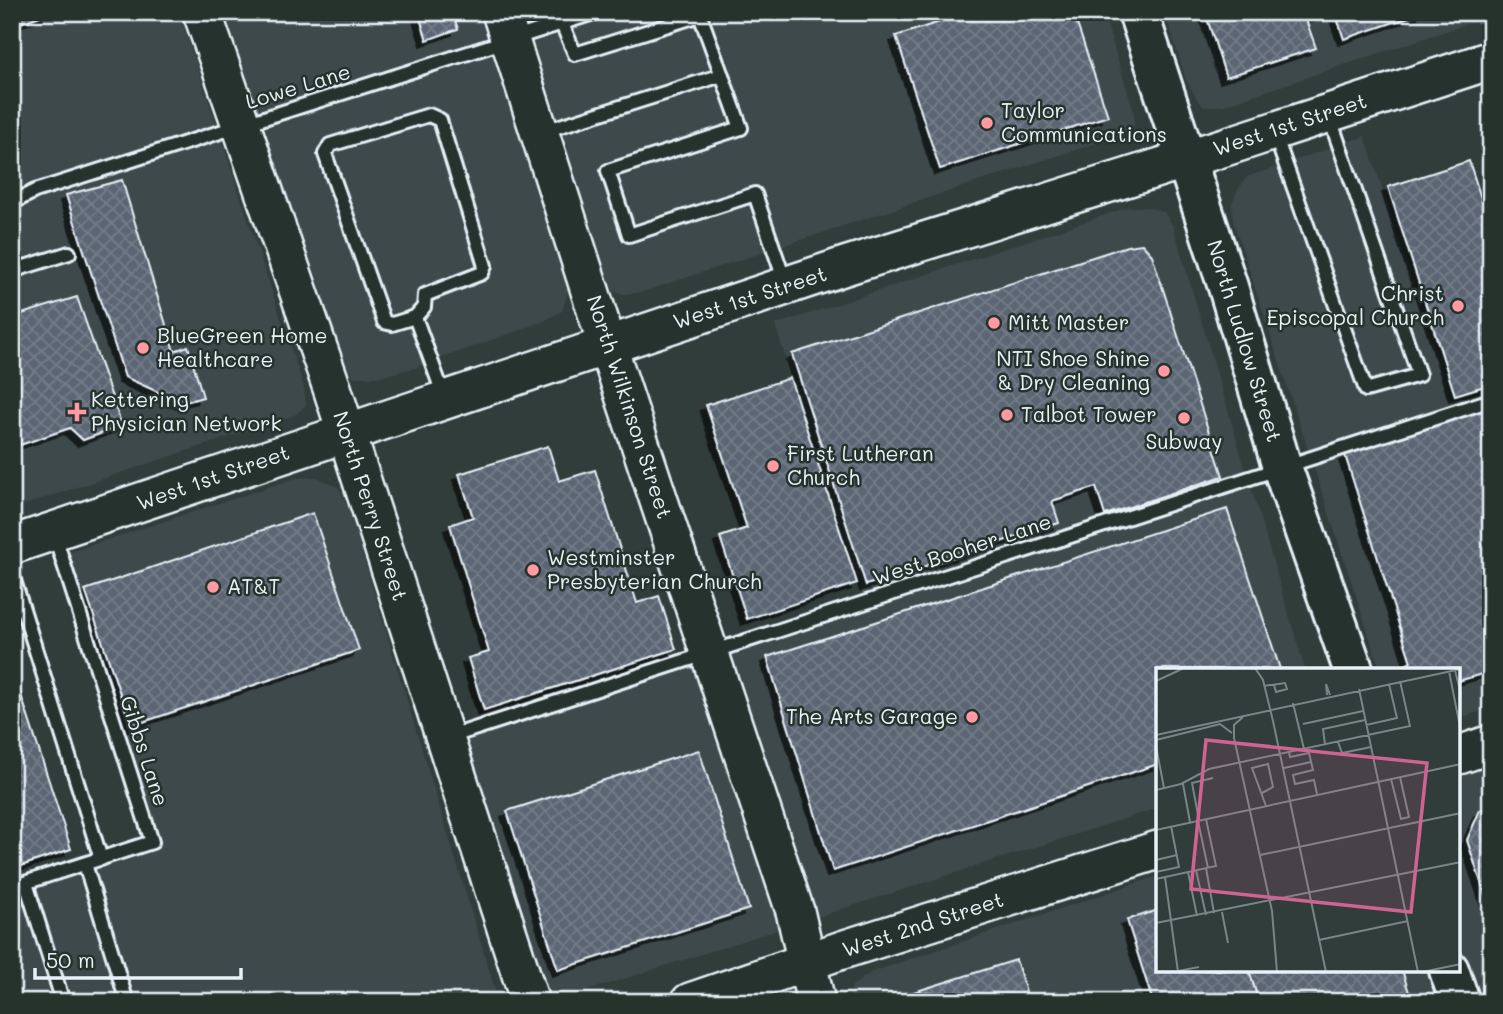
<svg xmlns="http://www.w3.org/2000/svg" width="1503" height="1014" viewBox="0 0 1503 1014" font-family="Mali,sans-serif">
<defs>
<pattern id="building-cross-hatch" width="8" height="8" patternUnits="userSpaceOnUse" patternTransform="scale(1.75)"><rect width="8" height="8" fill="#5b6573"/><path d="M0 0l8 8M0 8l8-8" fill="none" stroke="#737c88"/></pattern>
<filter id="shadow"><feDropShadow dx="-6" dy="6" stdDeviation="0" flood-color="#0009"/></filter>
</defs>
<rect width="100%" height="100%" fill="#313d3b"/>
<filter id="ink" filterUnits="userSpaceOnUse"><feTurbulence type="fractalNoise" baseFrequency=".0143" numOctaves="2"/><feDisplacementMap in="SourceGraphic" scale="14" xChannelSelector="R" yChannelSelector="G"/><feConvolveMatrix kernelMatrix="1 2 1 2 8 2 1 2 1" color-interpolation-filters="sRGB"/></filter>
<g filter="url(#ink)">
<g fill="#3e494c">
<polygon points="12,12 179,12 304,388 306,405 295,415 12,509"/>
<polygon points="225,12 481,12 568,270 567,295 562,311 544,321 414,368 378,377 354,377 341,364"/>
<polygon points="522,12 1103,12 1134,112 1134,126 1124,134 642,292 625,294 614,292 608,279"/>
<polygon points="1165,12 1491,12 1491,16 1224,105 1204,107 1197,99 1186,80"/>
<polygon points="1365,136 1452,403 1388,425 1491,393 1491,708 1459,718 1459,669 1380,669 1233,221 1232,203 1237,191 1247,177"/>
<polygon points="1129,207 1147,207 1164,212 1173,226 1305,669 1158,669 1158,808 574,995 549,998 540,990 459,726 863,594 775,325"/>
<polygon points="317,477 339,488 349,510 495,989 494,1002 12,1002 12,880 152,835 67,553 296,478"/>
<polygon points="1491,765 1491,1002 848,1002 852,986 872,972 1158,876 1158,970 1459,970 1459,775"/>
</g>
<g fill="url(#building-cross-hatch)" stroke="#e8f1f8" stroke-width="2" filter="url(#shadow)">
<polygon points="12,12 48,12 48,13 12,26"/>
<polygon points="418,12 452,12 458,29 427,40"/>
<polygon points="971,12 1073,12 1108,116 940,169 896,36"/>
<polygon points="1205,12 1330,12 1306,20 1316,48 1226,77"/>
<polygon points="1335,12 1424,12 1344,39"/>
<polygon points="1469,161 1491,229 1491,384 1455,395 1388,187"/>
<polygon points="122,180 174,351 188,346 203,397 182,403 125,377 66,195"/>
<polygon points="1142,244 1152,255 1223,476 1105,515 1096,487 1052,501 1059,523 866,585 792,354 1127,246"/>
<polygon points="77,297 122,426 83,440 70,428 20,445 12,422 12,317"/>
<polygon points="790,378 857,583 747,619 720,537 747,528 706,405"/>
<polygon points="1491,407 1491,671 1459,681 1459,669 1403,669 1402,667 1411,662 1345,455"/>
<polygon points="548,446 559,481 595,470 637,603 659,596 676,649 484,710 468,658 489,652 450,525 473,517 459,474"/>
<polygon points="1227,509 1280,669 1158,669 1158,764 833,871 767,657"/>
<polygon points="313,513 359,650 131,726 85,590"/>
<polygon points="12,667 71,849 12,869"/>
<polygon points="699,750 749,909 558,970 507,811"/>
<polygon points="1491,807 1491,912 1467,840 1480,810"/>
<polygon points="1158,910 1158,970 1249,970 1259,1002 1153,1002 1127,920"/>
<polygon points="1016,960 1029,1002 899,1002 898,997"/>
<polygon points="1249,970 1402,970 1412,1002 1259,1002"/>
</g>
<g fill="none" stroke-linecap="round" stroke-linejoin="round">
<defs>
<g id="lane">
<polyline points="562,24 575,54 700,15 741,128 608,171 629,235 755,194 785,282"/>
<polyline points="544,131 722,75"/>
<polyline points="1275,135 1366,390 1419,375 1329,116"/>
<polyline points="12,203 35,191 597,12"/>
<polyline points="12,271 69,253"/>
<polyline points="415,317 424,307 425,295 482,273 485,266 440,120 429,115 330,145 325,154 384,322 392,324 415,317 444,396"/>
<polyline points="12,574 101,859"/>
<polyline points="449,737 1491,400"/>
<polyline points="85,864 127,1002"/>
<polyline points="26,883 63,1002"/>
<polyline points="12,887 152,842 54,533"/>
</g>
<g id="secondary">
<polyline points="202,12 332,388 530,1002"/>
<polyline points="501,12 607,344 795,911 816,1002"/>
<polyline points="12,545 845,266 1231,145 1491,60"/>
<polyline points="1459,755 1491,744"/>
<polyline points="690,1002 842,950 1158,850"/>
</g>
<g id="primary">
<polyline points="1138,12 1228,287 1282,467 1353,669"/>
<polyline points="1449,970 1460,1002"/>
</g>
</defs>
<use href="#lane" stroke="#e8f1f8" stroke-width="18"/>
<use href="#secondary" stroke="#e8f1f8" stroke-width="42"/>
<use href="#primary" stroke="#e8f1f8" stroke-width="44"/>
<use href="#lane" stroke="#26332d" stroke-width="12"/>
<use href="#secondary" stroke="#26332d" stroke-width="37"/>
<use href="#primary" stroke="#26332d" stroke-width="38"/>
</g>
</g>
<g fill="#ff9aa2" stroke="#26332d" stroke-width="2.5">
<circle cx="987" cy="123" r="7"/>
<circle cx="1458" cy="306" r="7"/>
<circle cx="994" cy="323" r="7"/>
<circle cx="143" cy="348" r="7"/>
<circle cx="1164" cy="371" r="7"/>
<path d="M73.5 401.5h7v7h7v7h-7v7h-7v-7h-7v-7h7z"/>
<circle cx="1007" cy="415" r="7"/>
<circle cx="1184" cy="418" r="7"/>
<circle cx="773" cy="466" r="7"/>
<circle cx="533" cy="570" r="7"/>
<circle cx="213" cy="587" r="7"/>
<circle cx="972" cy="717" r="7"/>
</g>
<g text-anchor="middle" stroke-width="5" stroke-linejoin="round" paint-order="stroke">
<g font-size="21" fill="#e8f1f8" stroke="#26332d">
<text transform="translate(298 87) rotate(-17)" y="7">Lowe Lane</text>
<text transform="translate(1290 125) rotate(-18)" y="7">West 1st Street</text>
<text transform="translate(750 298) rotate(-18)" y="7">West 1st Street</text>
<text transform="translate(1244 341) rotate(73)" y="7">North Ludlow Street</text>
<text transform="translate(629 407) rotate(72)" y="7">North Wilkinson Street</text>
<text transform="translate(213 478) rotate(-19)" y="7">West 1st Street</text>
<text transform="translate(370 506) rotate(72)" y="7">North Perry Street</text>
<text transform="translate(962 550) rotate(-18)" y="7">West Booher Lane</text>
<text transform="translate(144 751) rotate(72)" y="7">Gibbs Lane</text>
<text transform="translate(923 925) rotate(-18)" y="7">West 2nd Street</text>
</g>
<g font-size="21" fill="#e8f1f8" stroke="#26332d" text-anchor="start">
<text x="1001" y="118">Taylor<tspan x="1001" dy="24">Communications</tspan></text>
<text x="1444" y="301" text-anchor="end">Christ<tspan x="1444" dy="24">Episcopal Church</tspan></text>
<text x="1008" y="330">Mitt Master</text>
<text x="157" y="343">BlueGreen Home<tspan x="157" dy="24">Healthcare</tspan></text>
<text x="1150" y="366" text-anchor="end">NTI Shoe Shine<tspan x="1150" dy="24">&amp; Dry Cleaning</tspan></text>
<text x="91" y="407">Kettering<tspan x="91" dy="24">Physician Network</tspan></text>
<text x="1021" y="422">Talbot Tower</text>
<text x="1184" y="449" text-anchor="middle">Subway</text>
<text x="787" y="461">First Lutheran<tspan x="787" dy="24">Church</tspan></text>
<text x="547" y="565">Westminster<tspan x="547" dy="24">Presbyterian Church</tspan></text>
<text x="227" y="594">AT&amp;T</text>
<text x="958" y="724" text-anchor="end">The Arts Garage</text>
</g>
</g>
<g transform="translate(1156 668)">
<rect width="304" height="304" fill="#313d3b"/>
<path fill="none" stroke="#7a8587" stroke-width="2" d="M99,0l8,12 10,41 53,251M299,2l6,25M293,3l12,61M0,13l28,-13M108,18l21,-3 2,6 -11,3 -2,-7M203,21l59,283M171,27l-1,-11 4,11M137,35l11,46M87,49l-9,8v13l38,173 5,61M147,56l60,-13M210,57l31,-7 -8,-34M0,67l305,-66M0,72l64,-16 12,9M182,74l4,11 29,-6M169,76l-2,-15 42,-9M0,78l8,42M133,84l1,5 19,-4 4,17 -20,5 2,9 19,-4 3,14M128,100l27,-6M235,111l10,40 8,-2 -9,-40M27,116l7,38M0,122l25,-6 28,-15 201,-43 -10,-45M106,125l11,-6 -5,-23 -16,4 14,38M43,152l-7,-37 21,-5M42,153l10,47M0,162l305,-66M104,187l201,-42M0,192l21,-5M50,200l8,45M40,202l10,45M0,204l23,-5 -8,-41M32,204l9,44M9,209l13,95M0,211l60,-13 -10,-47M66,244l6,31M0,255l305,-61M163,272l89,-19M22,303l21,-4M266,304l39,-8"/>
<path fill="#cf6492" fill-opacity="0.15" stroke="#cf6492" stroke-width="3.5" d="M50,72l221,23 -16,149 -220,-23z"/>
<rect width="304" height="304" fill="none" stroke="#e8f1f8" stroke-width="3.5"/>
</g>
<rect width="1503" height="1014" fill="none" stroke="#26332d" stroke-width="42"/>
<rect x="21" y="21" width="1461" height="972" fill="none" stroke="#e8f1f8" stroke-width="2.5" filter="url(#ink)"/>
<path d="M35 968v10h206v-10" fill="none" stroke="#e8f1f8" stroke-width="3.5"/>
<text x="46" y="968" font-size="21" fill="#e8f1f8" stroke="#26332d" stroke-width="5" paint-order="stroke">50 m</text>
</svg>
